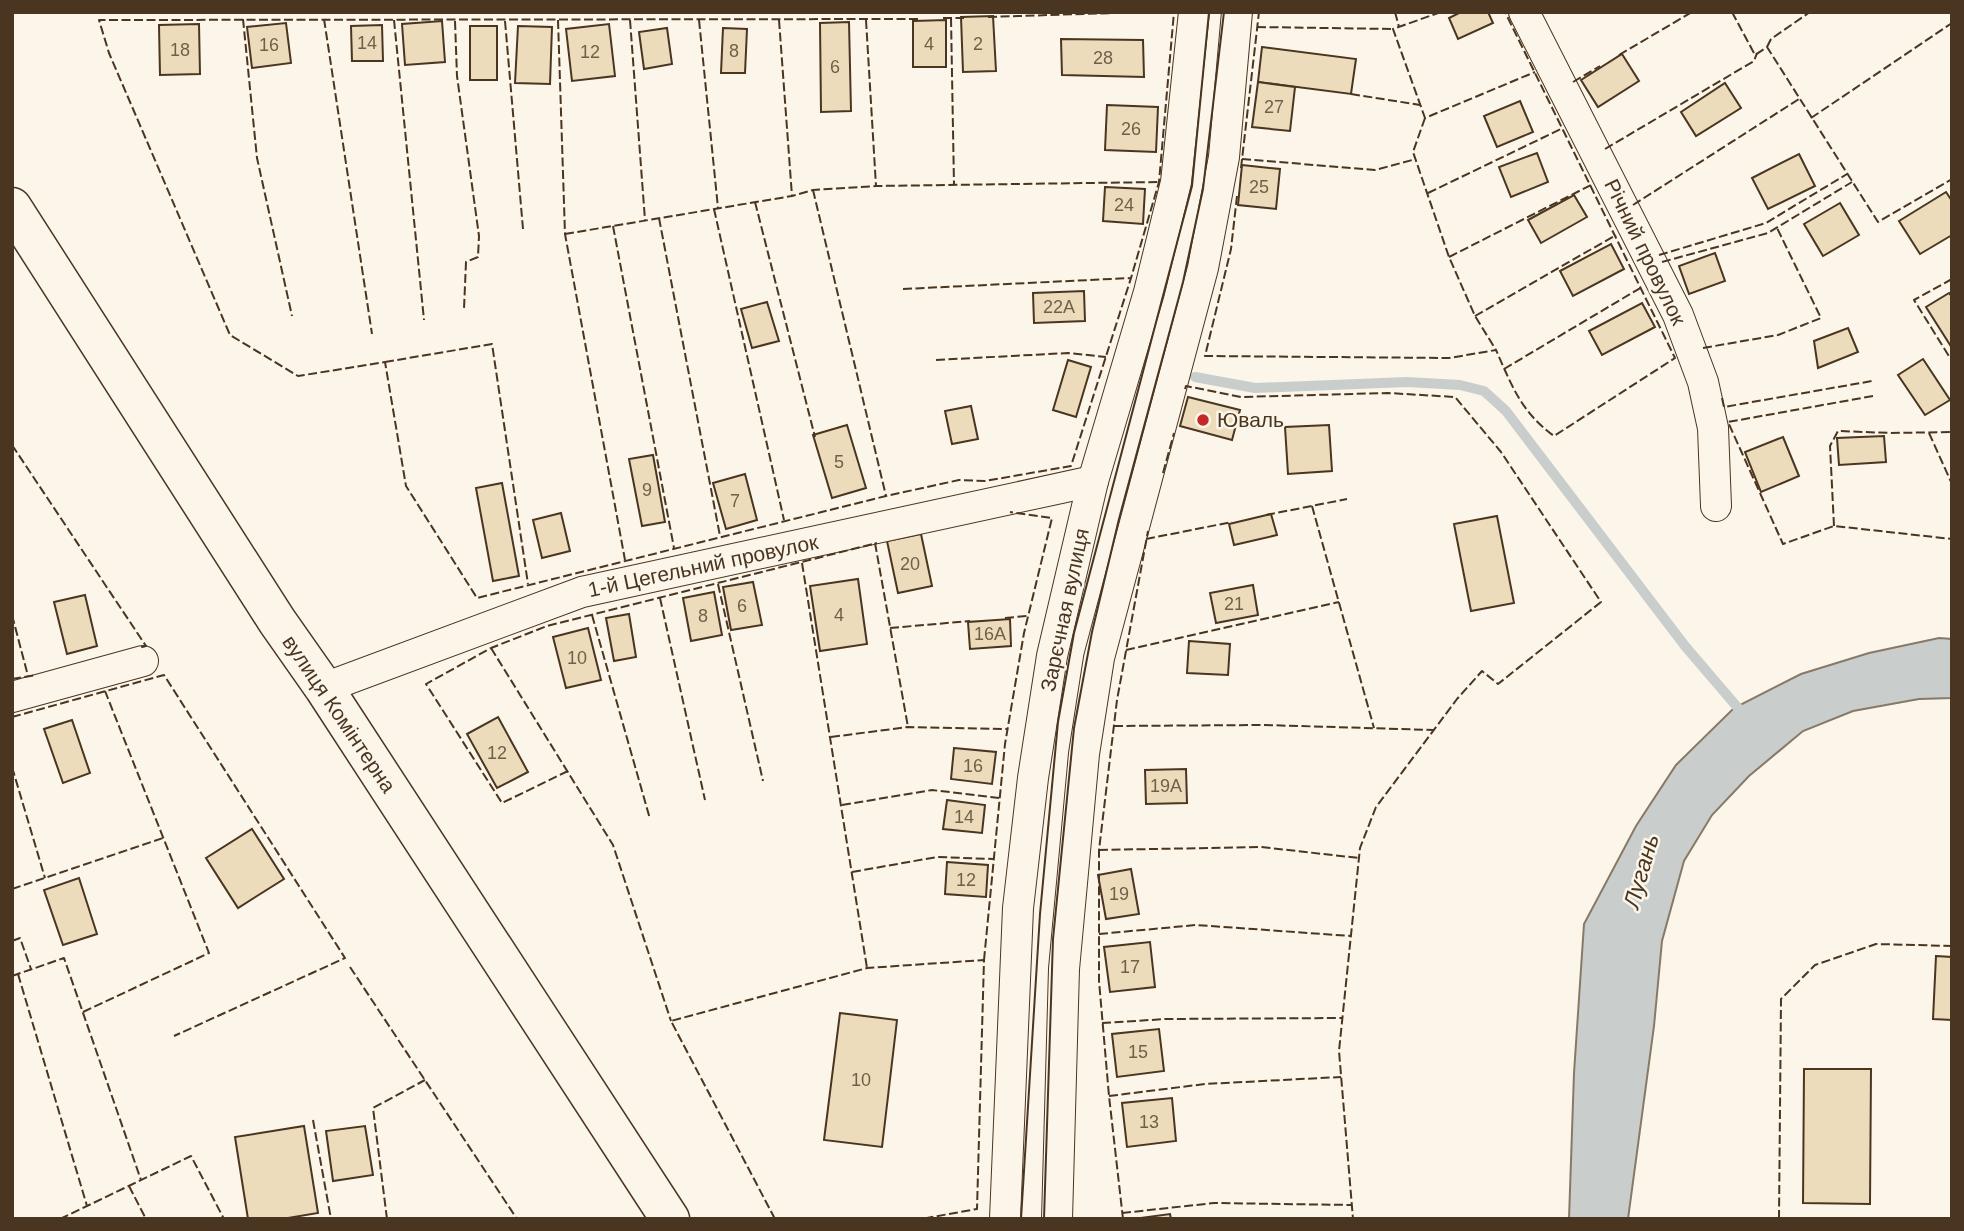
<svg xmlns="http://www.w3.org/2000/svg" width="1964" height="1231" viewBox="0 0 1964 1231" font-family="Helvetica,sans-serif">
<rect width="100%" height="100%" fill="#fbf6e9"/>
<polygon fill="#c9cecd" stroke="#887966" stroke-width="2" points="1939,638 1952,639 1952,698 1919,699 1853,711 1803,731 1749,776 1712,815 1684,861 1662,941 1654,1026 1628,1219 1569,1219 1574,1073 1584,924 1636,826 1676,765 1734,708 1801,674 1869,653"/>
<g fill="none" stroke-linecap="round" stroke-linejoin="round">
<polyline stroke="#c9cecd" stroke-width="10" points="1195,377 1255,388 1407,382 1460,385 1484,391 1506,411 1685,646 1744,715"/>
</g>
<g fill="#ecdcbc" stroke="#4a3520" stroke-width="2">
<polygon points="1461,12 1488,12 1493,23 1458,39 1449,18"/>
<polygon points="993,16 996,71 963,72 961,17"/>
<polygon points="946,20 946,67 913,67 913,21"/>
<polygon points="442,21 445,62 405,65 402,24"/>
<polygon points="849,22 851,111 821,112 820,23"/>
<polygon points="286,23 291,63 252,68 247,27"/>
<polygon points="199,24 200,74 160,75 159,25"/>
<polygon points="609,24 615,76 572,81 566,29"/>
<polygon points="382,25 383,61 352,61 351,26"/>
<rect x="470" y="26" width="27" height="54"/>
<polygon points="518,26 552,27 550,84 515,83"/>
<polygon points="667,28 672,64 644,69 639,32"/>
<polygon points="723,28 747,29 745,73 721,73"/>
<polygon points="1061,39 1143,40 1144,77 1062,75"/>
<polygon points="1262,47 1356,59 1351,94 1258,82"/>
<polygon points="1622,54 1639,81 1598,107 1581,80"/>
<polygon points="1258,82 1295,87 1290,131 1252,127"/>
<polygon points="1725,83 1741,108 1696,136 1681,112"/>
<polygon points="1520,101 1533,132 1497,147 1484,116"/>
<polygon points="1107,105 1158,107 1156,152 1105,150"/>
<polygon points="1537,153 1548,182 1511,197 1499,167"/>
<polygon points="1799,154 1815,186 1768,209 1752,178"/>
<polygon points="1242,165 1280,169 1276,209 1238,205"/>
<polygon points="1105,187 1145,189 1143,224 1103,221"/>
<polygon points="1946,192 1952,201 1952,235 1920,254 1899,221"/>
<polygon points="1574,195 1587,217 1541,243 1528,220"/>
<polygon points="1840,203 1859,235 1823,256 1804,224"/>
<polygon points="1611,244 1624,269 1573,296 1560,271"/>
<polygon points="1715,253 1725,281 1689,294 1679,266"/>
<polygon points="1084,291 1085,321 1034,323 1033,293"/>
<polygon points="1949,293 1952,297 1952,348 1926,307"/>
<polygon points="767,302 779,341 752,348 741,309"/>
<polygon points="1642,303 1655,327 1602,355 1589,331"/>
<polygon points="1848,328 1858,352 1818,368 1814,341"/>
<polygon points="1923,359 1950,400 1925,415 1898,375"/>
<polygon points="1068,360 1091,367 1076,417 1053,410"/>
<polygon points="1188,397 1240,410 1232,440 1180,426"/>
<polygon points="971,406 978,439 952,444 945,411"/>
<polygon points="847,425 866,488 832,498 813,435"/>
<polygon points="1329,425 1332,471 1288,474 1285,427"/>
<polygon points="1884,436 1886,462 1839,465 1837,438"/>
<polygon points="1783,437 1799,476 1761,492 1745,452"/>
<polygon points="653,455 665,522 642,526 629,459"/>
<polygon points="745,474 757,520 726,529 713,483"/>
<polygon points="502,483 519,576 493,581 476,488"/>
<polygon points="561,513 570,551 542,558 533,520"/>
<polygon points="1271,514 1277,535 1234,545 1229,524"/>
<polygon points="1497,516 1514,603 1471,611 1454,524"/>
<polygon points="921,534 932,586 898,593 887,541"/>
<polygon points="858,579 867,644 820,651 810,586"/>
<polygon points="753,582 762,625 731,630 723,587"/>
<polygon points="1253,585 1258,615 1216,623 1210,593"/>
<polygon points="714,592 722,635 691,641 683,598"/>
<polygon points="85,595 97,646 67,654 54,602"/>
<polygon points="629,614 636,657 614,661 606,618"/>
<polygon points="1010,619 1011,646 970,649 968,622"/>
<polygon points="588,628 601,680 566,688 553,637"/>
<polygon points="1189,641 1230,644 1228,675 1187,673"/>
<polygon points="498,717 528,772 497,788 467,734"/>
<polygon points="72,720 90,773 63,783 44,729"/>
<polygon points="954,748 996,752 992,784 951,779"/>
<polygon points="1186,769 1187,803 1146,804 1145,770"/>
<polygon points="947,800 985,805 982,833 943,829"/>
<polygon points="252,829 284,879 238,908 206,858"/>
<polygon points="947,862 988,865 986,897 945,894"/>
<polygon points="1131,869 1139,914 1106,919 1098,875"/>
<polygon points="79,878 97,934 63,945 44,890"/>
<polygon points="1150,942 1155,987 1110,992 1104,947"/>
<polygon points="1936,956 1952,957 1952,1020 1933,1019"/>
<polygon points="840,1013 897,1020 882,1147 824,1140"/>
<polygon points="1159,1029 1164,1071 1117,1077 1112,1034"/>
<polygon points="1804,1069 1871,1069 1870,1204 1803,1203"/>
<polygon points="1172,1098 1176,1141 1127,1147 1122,1103"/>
<polygon points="304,1126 318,1213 282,1219 248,1219 235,1137"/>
<polygon points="365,1126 373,1175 333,1181 326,1131"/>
<polygon points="1170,1214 1171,1219 1133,1219"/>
</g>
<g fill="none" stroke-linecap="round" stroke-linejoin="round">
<defs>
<g id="minor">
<polyline points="1524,12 1678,315 1703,382 1713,428 1716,506"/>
<polyline points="324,688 582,592 1093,481"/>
<polyline points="12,697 143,661"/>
<polyline points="1005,1219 1018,908 1033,778 1052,656 1093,481 1149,292 1176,182 1194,12"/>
<polyline points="1057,1219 1064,969 1084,754 1099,658 1203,268 1224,157 1237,12"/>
</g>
<polyline id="secondary" points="12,207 277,621 324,688 670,1219"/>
</defs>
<use href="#minor" stroke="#4a3520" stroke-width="32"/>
<use href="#secondary" stroke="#4a3520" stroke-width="41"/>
<use href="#minor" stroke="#fbf6e9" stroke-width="30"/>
<use href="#secondary" stroke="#fbf6e9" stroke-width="38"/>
<g stroke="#4a3520" stroke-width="2">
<polyline points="1021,1219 1040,914 1058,722 1074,633 1192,186 1209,12"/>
<polyline points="1044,1219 1053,939 1074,728 1092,632 1119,519 1183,282 1203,189 1224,12"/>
</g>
<g stroke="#4a3520" stroke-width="2" stroke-dasharray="9 3.5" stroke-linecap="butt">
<polyline points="1395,12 1399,27"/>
<polyline points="1441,12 1393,29 1425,118 1535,72"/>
<polyline points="1732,12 1755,55 1767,47 1878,222 1952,179"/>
<polyline points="988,17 1145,12"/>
<polyline points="943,18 964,18"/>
<polyline points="951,18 954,185"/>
<polyline points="243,19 257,158 292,316"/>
<polyline points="324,19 372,334"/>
<polyline points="918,19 99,20 109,53 230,335 298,376 385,362 406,486 477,598 886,496 959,480 985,481 1071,466 1131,278 1159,182 1174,12"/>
<polyline points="394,20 424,320"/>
<polyline points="558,20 565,234 625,560"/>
<polyline points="630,20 645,220"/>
<polyline points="699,20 718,208"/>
<polyline points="779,20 792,196"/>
<polyline points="866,20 876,186"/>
<polyline points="455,21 457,76 479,236 478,257 466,262 464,309"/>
<polyline points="505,21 523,229"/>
<polyline points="1257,27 1393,29"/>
<polyline points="1767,47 1771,39 1810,12"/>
<polyline points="1619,55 1692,12"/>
<polyline points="1573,82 1600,66"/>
<polyline points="1351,94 1420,105"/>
<polyline points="1425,118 1413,152 1449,257 1475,316 1496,350"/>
<polyline points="1811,118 1952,23"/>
<polyline points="1605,149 1754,61 1757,53"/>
<polyline points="1242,159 1375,170 1416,159"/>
<polyline points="1241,168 1259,12"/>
<polyline points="813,190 886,496"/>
<polyline points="1428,193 1563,128"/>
<path d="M1237,196l-6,53 -26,107 244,2 47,-8c16,36 25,62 58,86l121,-78 -170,-346"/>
<polyline points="755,202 815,437"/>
<polyline points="1633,205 1799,99"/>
<polyline points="714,209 784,520"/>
<polyline points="659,218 720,536"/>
<polyline points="613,226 674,548"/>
<polyline points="565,234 792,196 813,190 876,186 1159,182"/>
<polyline points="1659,255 1766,223 1847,174"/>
<polyline points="1449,257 1591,185"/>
<polyline points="1662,262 1768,233 1852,182"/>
<polyline points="1952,279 1914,300 1952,361"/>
<polyline points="903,289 1131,278"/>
<polyline points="1475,316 1616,235"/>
<polyline points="1703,348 1778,335 1821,318 1777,228"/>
<polyline points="936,360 1068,353 1106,357"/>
<polyline points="385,362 492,344 528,584"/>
<polyline points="1504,369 1642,287"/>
<polyline points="1185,389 1186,386 1241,397 1388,393 1455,397 1501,452 1601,602 1498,684 1482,671 1457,699 1376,807 1360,848 1339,1051 1353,1219"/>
<polyline points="1873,396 1728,422 1783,544 1834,526 1952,539"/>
<polyline points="1722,398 1724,407 1872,381"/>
<polyline points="1929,433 1952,484"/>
<polyline points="12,445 146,646 138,648"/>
<polyline points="1163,473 1174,433"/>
<polyline points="1312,506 1374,728"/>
<polyline points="1266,515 1347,499"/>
<polyline points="1834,526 1830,446 1838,431 1891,433 1952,432"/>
<polyline points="1146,539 1232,522"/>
<polyline points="875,543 908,727"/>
<polyline points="802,563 867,968"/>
<polyline points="718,584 763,781"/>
<polyline points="660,598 705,800"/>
<polyline points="12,615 28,676"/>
<polyline points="592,615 650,819"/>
<polyline points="1005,618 1027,616"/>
<polyline points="890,628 970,621"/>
<polyline points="491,648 613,845 671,1021"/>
<polyline points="1126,650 1339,602"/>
<polyline points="12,679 36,675"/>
<polyline points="12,717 164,675 345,958 174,1036"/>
<polyline points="1114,726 1264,725 1433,730"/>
<polyline points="831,737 908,727 1007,729"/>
<polyline points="12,767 45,878"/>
<polyline points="568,771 502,803 426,684 491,648 547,626 877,543"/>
<polyline points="842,805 932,790 999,798"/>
<polyline points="1099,850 1261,847 1359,858"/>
<polyline points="852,872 937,857 993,859"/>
<polyline points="12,889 163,838"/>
<polyline points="1099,934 1196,925 1351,936"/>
<polyline points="12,941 20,938 31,969"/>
<polyline points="984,960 1005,744 1024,633 1052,518 1010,512"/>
<polyline points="350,967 517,1219"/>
<polyline points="18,974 87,1206"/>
<polyline points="12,976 64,958 141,1180"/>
<polyline points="83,1012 209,953 105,691"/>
<polyline points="1102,1023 1166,1019 1343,1018"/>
<polyline points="1109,1096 1205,1084 1341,1077"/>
<polyline points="313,1120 331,1219"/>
<polyline points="129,1186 146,1219"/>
<polyline points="1122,1213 1214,1203 1352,1205"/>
<polyline points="60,1219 191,1156 224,1219"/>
<polyline points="387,1219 373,1108 425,1080"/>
<polyline points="775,1219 671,1021 867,968 984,960 977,1209 921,1219"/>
<polyline points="1123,1219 1109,1096 1099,981 1099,850 1117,700 1148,531"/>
<polyline points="1779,1219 1781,999 1815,965 1876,944 1952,946"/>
</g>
</g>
<circle fill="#c62828" stroke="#fbf6e9" stroke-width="2.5" cx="1203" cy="420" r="7"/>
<g text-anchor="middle" stroke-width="5" stroke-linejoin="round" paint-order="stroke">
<g font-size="18" fill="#725f47">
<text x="367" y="49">14</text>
<text x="929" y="50">4</text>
<text x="978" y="50">2</text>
<text x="269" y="51">16</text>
<text x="180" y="56">18</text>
<text x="734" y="57">8</text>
<text x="590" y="58">12</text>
<text x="1103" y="64">28</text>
<text x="835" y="73">6</text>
<text x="1274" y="113">27</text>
<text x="1131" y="135">26</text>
<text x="1259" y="193">25</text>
<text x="1124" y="211">24</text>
<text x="1059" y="313">22А</text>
<text x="839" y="468">5</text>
<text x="647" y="496">9</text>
<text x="735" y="507">7</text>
<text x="910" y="570">20</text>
<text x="1234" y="610">21</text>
<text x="742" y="612">6</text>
<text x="839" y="621">4</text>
<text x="703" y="622">8</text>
<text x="990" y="640">16А</text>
<text x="577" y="664">10</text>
<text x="497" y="759">12</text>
<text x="973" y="772">16</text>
<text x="1166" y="792">19А</text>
<text x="964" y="823">14</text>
<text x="966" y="886">12</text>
<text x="1119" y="900">19</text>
<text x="1130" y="973">17</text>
<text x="1138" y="1058">15</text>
<text x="861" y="1086">10</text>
<text x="1149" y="1128">13</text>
</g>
<g font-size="21" fill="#4a3520" stroke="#fbf6e9">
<text transform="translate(1645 252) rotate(64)" y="7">Річний провулок</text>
<text transform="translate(703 566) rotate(-12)" y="7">1-й Цегельний провулок</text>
<text transform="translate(1065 610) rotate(-78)" y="7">Зарєчная вулиця</text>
<text transform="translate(339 714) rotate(56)" y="7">вулиця Комінтерна</text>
</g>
<g font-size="21" fill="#4a3520" stroke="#fbf6e9" text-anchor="start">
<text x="1217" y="427">Юваль</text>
</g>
<g font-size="23" font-style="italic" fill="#4a3520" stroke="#fbf6e9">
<text transform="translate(1641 871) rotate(-74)" y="8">Лугань</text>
</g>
</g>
<rect width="1964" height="1231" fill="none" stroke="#4a3520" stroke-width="28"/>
</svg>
